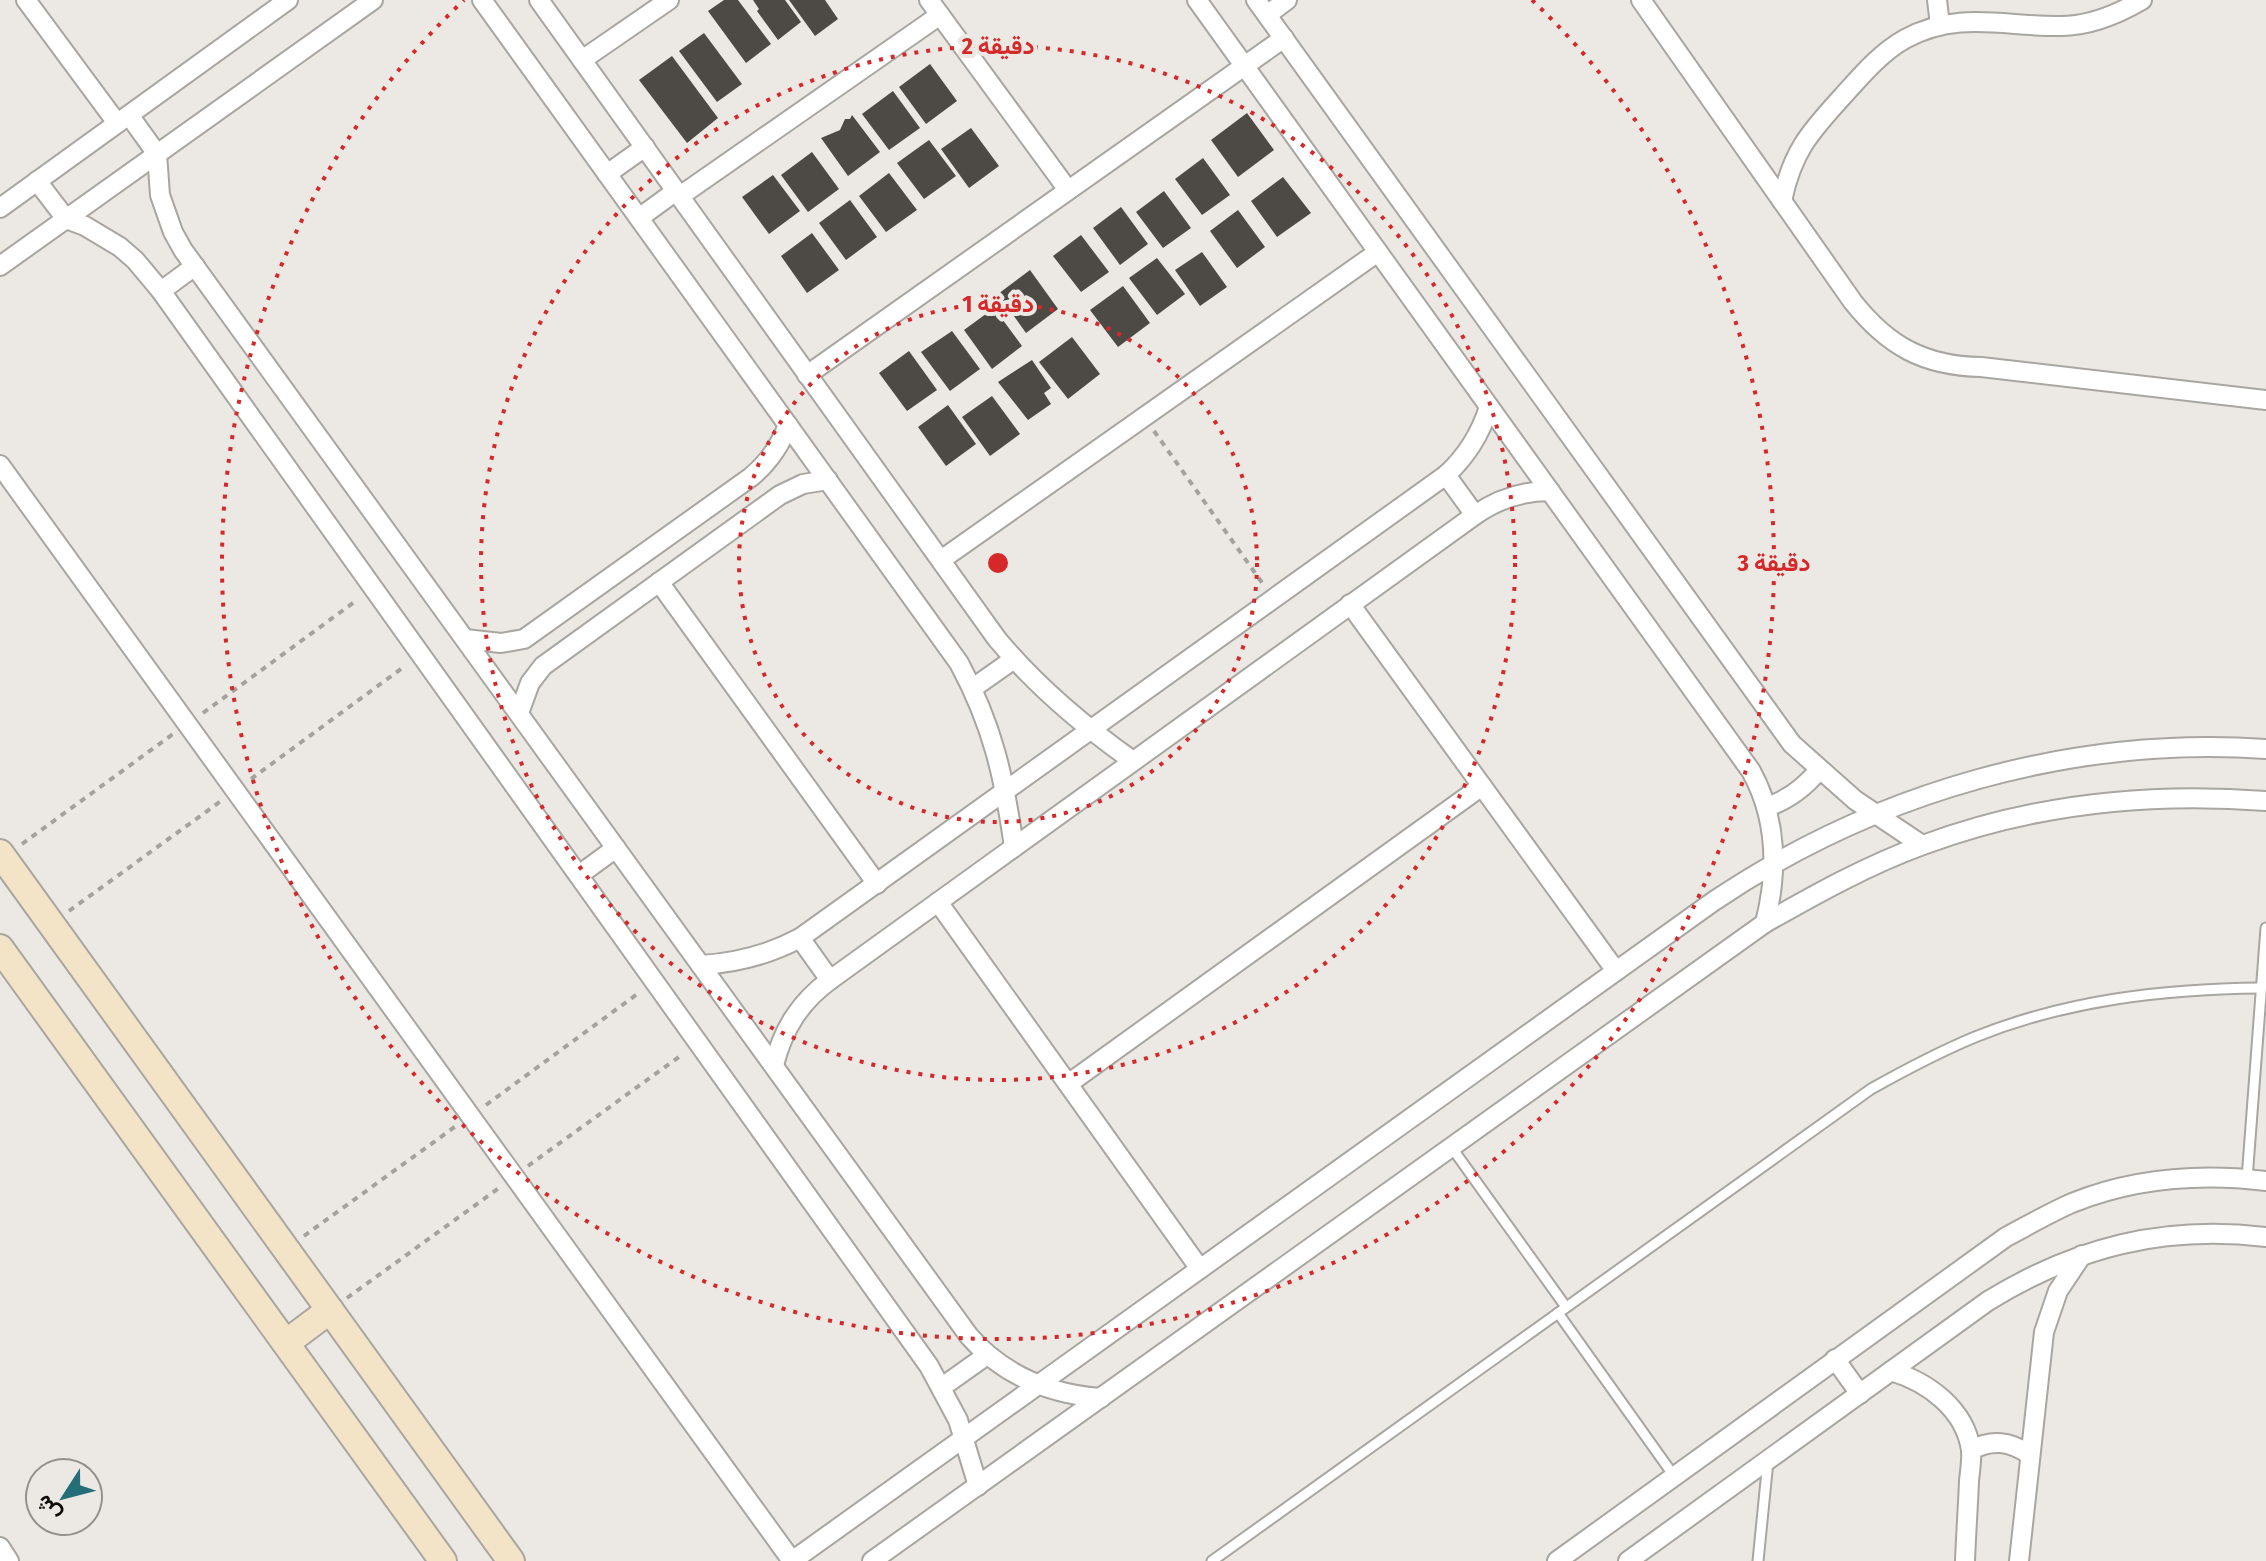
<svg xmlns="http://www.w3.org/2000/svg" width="2266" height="1561" viewBox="0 0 2266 1561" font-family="'Fira Sans Condensed',Vazirmatn,sans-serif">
<rect width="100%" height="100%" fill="#ece9e4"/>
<g fill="#4d4a46">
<polygon points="724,0 738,0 771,44 746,63 708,11"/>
<polygon points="753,0 785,0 801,22 778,40 757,11 759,9"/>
<polygon points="789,0 825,0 838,19 815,36"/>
<polygon points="704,33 742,84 717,102 679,51"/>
<polygon points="672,56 718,118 687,143 639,80"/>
<polygon points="930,64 957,101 926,124 899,87"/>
<polygon points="893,91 920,128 889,150 862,114"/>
<polygon points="1247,113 1274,150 1238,177 1211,140"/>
<polygon points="852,115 880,152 848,176 821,138 840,130 845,119 850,119"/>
<polygon points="971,128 999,166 969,188 941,149"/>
<polygon points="929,140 956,176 924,199 897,163"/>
<polygon points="812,152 839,189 808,212 781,175"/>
<polygon points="1203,158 1230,195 1202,215 1175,179"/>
<polygon points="889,173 917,210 886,232 859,196"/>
<polygon points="773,175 800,211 769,234 742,197"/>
<polygon points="1283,177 1311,213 1277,237 1251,201"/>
<polygon points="1164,191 1191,228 1163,248 1136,212"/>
<polygon points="850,200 877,237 846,260 819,223"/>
<polygon points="1121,207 1148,244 1120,265 1093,228"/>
<polygon points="1238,210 1265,247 1237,268 1210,231"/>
<polygon points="812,233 839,270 807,293 781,256"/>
<polygon points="1081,235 1109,272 1081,292 1053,256"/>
<polygon points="1202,252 1227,287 1200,306 1175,270"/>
<polygon points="1157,258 1185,294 1157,315 1129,278"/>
<polygon points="1030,270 1058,309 1026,333 998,294"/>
<polygon points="1123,286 1150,323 1118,347 1090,310"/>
<polygon points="994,308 1022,346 992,369 964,330"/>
<polygon points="952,331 980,369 950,391 921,352"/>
<polygon points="1072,337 1100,374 1068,399 1039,362"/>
<polygon points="909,351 937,390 907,411 879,373"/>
<polygon points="1032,360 1051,388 1044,393 1051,404 1028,420 998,382"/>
<polygon points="992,396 1020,434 990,456 962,417"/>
<polygon points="948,405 976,444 946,466 918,427"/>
</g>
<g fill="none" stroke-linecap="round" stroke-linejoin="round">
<defs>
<g id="lane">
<polyline points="1452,1148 1566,1307"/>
<polyline points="2247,1179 2266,928"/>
<polyline points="1558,1313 1674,1476"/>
<path d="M1212,1561l659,-472c34,-19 68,-37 104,-52 92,-37 188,-48 286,-49"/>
<polyline points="1758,1561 1768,1461"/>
</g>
<g id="street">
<polyline points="26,0 117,123"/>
<path d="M482,0l477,663c34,63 45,114 55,184"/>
<path d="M539,0l458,639c40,48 85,86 136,122"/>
<polyline points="929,0 1068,190"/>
<path d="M1197,0l554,771c26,47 27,101 14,152"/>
<polyline points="1256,0 1792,744 1855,800 1922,845"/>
<path d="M1641,0l212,302c35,44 71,64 128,65l285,33"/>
<polyline points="1937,0 1940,25"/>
<polyline points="1267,15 1287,0"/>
<polyline points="582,60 669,0"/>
<path d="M129,115l28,39 3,41 13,37 10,18 786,1086c35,40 80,58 132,62"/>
<polyline points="607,174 645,147"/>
<polyline points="37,181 66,219 85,226 120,247 135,260 161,291 929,1366 958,1420 978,1486"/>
<polyline points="680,196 940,15"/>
<path d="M1782,201c10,-49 28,-69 60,-104 19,-21 38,-44 63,-58 53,-29 100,-12 156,-13 29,0 57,-12 81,-26"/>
<polyline points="0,208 288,0"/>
<polyline points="639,218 676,191"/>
<polyline points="0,266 373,0"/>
<polyline points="161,291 195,266"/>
<polyline points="807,375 1284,38"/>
<path d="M0,465l792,1096 922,-660c162,-109 357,-165 552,-152"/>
<polyline points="1446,475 1475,515"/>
<polyline points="941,560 1378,252"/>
<polyline points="659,582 877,884"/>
<polyline points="1350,604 1616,971"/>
<path d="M465,639l36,4 23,-4 227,-162c18,-15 29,-31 37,-52"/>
<polyline points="973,688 1014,659"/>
<polyline points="519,713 530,683 543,666 780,495 803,484 828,480"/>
<path d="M1767,807c21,-7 37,-19 52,-37"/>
<polyline points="579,875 616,848"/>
<polyline points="938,902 1200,1269"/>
<polyline points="800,938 830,980"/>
<path d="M701,965c36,-2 67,-10 99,-27l646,-463c21,-19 34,-40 43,-68"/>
<path d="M774,1065c9,-36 26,-63 56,-85l645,-465c23,-16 46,-24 75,-24"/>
<polyline points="1068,1084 1482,786"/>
<polyline points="1835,1359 1860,1394"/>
<path d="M1891,1371c37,11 74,38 80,79 1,9 -1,21 -2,31 -1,26 -3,53 -4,80"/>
<polyline points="942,1387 987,1355"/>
<path d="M1971,1450c21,-11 39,-9 59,5"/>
<polyline points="0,1547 9,1561"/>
<path d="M872,1561l893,-638c51,-29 103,-58 158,-78 110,-41 227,-53 343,-44"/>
<path d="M1557,1561l449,-324c21,-11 43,-24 66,-34 62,-25 127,-30 194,-22"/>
<path d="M1628,1561l360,-260c88,-54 175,-76 278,-64"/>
<polyline points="2019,1561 2044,1332 2058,1291 2082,1255"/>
</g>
<g id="secondary">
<polyline points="0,853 511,1561"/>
<polyline points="0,948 443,1561"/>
<polyline points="286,1343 330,1310"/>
</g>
</defs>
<use href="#lane" stroke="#a9a6a1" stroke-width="13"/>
<use href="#street" stroke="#a9a6a1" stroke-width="22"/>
<use href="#secondary" stroke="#a9a6a1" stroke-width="30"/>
<g stroke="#a4a29e" stroke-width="4" stroke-dasharray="6 6" stroke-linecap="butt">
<polyline points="1154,431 1263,584"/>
<polyline points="203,713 357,600"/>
<polyline points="251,779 405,666"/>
<polyline points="22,844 173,734"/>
<polyline points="69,911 221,801"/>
<polyline points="486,1105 640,992"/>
<polyline points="528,1166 683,1054"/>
<polyline points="304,1236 456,1126"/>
<polyline points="347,1298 499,1188"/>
</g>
<use href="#lane" stroke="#fff" stroke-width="9"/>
<use href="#street" stroke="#fff" stroke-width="18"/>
<use href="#secondary" stroke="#f3e4c8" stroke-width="26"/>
</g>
<g fill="none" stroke="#d62828" stroke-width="4" stroke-dasharray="4 8">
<circle cx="998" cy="563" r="259"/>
<circle cx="998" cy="563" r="517"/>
<path d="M1532 0A776 776 0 1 1 464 0"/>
</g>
<circle cx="998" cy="563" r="12" fill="#d62828" stroke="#ece9e4" stroke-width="4"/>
<g font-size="24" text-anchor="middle" font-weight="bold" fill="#d62828" stroke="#ece9e4" stroke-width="8" stroke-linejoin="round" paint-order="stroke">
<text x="998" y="54">2 دقيقة</text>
<text x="998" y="312">1 دقيقة</text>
<text x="1774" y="571">3 دقيقة</text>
</g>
<g transform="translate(64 1497) rotate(234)"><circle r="38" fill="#ece9e4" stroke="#93918d" stroke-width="2"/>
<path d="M0-6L14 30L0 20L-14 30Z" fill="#256e78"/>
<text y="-12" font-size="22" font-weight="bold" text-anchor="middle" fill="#0e0d0b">ش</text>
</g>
</svg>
